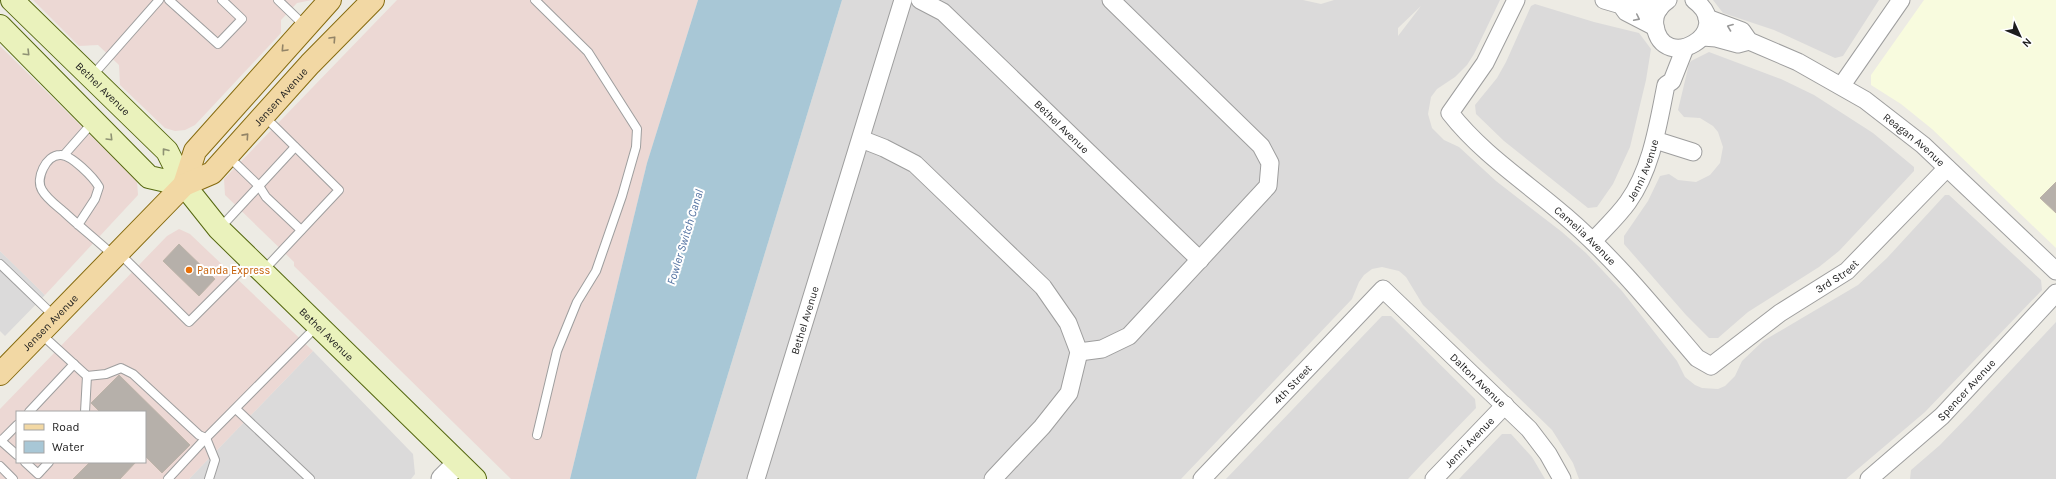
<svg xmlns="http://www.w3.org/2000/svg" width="2056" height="479" viewBox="0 0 2056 479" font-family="Karla,sans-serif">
<rect width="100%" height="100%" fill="#edebe4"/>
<g fill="#dbdada" fill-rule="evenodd">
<path d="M842,0h461l18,4 13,-4h166l-26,54 -7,11 -12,12 -18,12 -6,8 -3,17 4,14 12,12 15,7 37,34 66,51 24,21 36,38 55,70 8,16 10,8 7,3 16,1 7,-3 10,-10 7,-15 21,-20 95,-56 29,-27 58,-63h4l92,85 1,10 -117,122 -79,67h-267l-6,-16 -21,-33 -129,-125 -17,-28 -7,-6 -17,-4 -10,2 -8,6 -5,7 -7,17 -171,180h-485zM1421,6l-23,30v-8z"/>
<polygon points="1713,0 1879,0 1843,56 1835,58 1774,30 1723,13"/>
<polygon points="1535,4 1594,22 1639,33 1651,49 1646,80 1630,147 1613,184 1597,207 1588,208 1504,141 1476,114 1475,105 1497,78 1506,62 1531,6"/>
<polygon points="1709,52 1781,79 1814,95 1873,133 1914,167 1914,171 1839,251 1819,267 1748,312 1718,338 1709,338 1686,315 1624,244 1624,236 1648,201 1660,176 1669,174 1678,180 1696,182 1710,175 1720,163 1723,147 1718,132 1713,126 1700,118 1684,117 1678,110 1689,64 1691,61"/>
<polygon points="0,251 45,295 5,336 0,331"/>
<polygon points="1382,316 1391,316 1475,399 1476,408 1421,465 1408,479 1226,479"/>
<polygon points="2056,322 2056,479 1910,479 1911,470 1940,445 1970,414"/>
<polygon points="313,351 413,454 415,474 411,479 189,479"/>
<polygon points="1502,434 1511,434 1532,457 1545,479 1459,479"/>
</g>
<g fill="#ecd8d4" fill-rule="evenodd">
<polygon points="33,0 312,0 297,3 281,20 281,33 195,125 185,130 175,131 165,128 120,85 119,65 98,45 79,46"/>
<polygon points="397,0 698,0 647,163 570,479 511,479 294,266 294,262 225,195 224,179"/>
<polygon points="0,46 137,181 138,195 45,295 0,251"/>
<path d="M179,229l11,5 123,117 -124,128h-189v-70l167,-173zM17,412h128v50h-128z"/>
</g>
<polygon fill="#f8fbde" points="1924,0 2056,0 2056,248 1932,129 1901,104 1871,85 1871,75"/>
<polygon fill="#a8c7d6" points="698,0 842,0 696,479 570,479 647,163"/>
<g fill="#b6b0aa" stroke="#bdb3a8">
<polygon points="2056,182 2056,213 2040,198"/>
<polygon points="179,244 215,279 199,296 163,261"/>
<polygon points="119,375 190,445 162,473 145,456 145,412 100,412 91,403"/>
<polygon points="90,462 136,462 120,479 73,479"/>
</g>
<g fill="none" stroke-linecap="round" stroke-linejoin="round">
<defs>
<g id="service">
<polyline points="169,0 218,44 242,19 222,0"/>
<polyline points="278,0 305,26"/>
<polyline points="535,0 588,52 637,129 636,147 622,196 596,271 577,302 557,351 537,435"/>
<polyline points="92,76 159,0"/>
<polyline points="64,155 93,122"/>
<polyline points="228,156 259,186 266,197 301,230"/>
<path d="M78,225l17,-26 4,-12c-5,-9 -28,-33 -39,-32 -14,0 -25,24 -18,35 5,9 14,15 22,22 16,15 34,29 50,44"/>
<polyline points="220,228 295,147"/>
<polyline points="119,253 189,322 250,261"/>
<polyline points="0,264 54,316"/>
<polyline points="263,271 339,190 264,116"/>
<polyline points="41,334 87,376 106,374 121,368 133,374 199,435 206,438 317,326"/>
<polyline points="236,409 310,479"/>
<polyline points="29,412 74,364"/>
<polyline points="85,412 87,376"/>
<polyline points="0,440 17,455"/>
<polyline points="1,441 17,425"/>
<polyline points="25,462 38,474 49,462"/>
<polyline points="0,466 13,479"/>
<polyline points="168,479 206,438 215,460 209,479"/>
</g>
<g id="minor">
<path id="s1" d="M920,0l23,12 257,248"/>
<path id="s2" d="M1516,0l-31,63 -35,50c32,41 76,69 115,103 49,42 90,93 132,142l14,8 69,-53 67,-42 100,-103"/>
<polyline points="1604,0 1621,5 1626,12 1655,27"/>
<path d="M1668,0c-9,6 -15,15 -13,26 8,49 83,6 39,-26"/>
<polyline points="1621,5 1629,1 1659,9"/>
<path id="s3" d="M1707,18l35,13 7,10 49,21 67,38 58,45 133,126"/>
<polyline points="1703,37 1716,38 1738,44 1749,41"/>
<polyline points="1842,85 1901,0"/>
<polyline points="861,139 884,148 915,164 1043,287 1068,323 1079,352 1069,393 1042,427 993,479"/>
<polyline points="1655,140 1693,152"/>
<path id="s4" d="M1593,241c12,-13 25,-25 35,-39 24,-34 30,-78 38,-117l6,-4 13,-33"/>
<polyline points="1079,352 1102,349 1129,336 1268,186 1270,163 1261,146 1111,0"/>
<path id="s5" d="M756,479l147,-479"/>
<path id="s6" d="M1202,479l181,-190 146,140 19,25 14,25"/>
<path id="s7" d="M1434,479l71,-74"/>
<path id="s8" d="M1869,479l73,-63 114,-123"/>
</g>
<polyline id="tertiary" points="442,479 458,463"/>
<g id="secondary">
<path id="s9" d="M12,0l155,151 17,34 35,44 256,250"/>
<polyline points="0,26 149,177 184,185"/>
</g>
<g id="primary">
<polyline points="184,185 195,151 330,0"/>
<path id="s10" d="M0,374l184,-189 28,-12 98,-109 63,-64"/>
</g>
</defs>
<use href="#service" stroke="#9e9e9e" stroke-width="10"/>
<use href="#minor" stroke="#9e9e9e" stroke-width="19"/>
<use href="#tertiary" stroke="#9e9e9e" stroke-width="23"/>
<use href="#secondary" stroke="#556810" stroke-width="24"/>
<use href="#primary" stroke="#866b0f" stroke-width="24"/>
<use href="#service" stroke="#fff" stroke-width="8"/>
<use href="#minor" stroke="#fff" stroke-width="17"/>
<use href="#tertiary" stroke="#fff" stroke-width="21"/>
<use href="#secondary" stroke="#eaf2bc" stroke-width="22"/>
<use href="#primary" stroke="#f2d8a4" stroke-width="22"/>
</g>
<defs><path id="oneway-chevron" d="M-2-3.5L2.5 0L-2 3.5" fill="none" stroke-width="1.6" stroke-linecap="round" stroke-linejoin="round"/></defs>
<g stroke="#999">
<use href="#oneway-chevron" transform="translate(1637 18) rotate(26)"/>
<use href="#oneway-chevron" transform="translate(1730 27) rotate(-159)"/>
</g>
<g stroke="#928467">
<use href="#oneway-chevron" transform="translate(333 39) rotate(-47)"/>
<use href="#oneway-chevron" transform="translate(284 49) rotate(133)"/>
<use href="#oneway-chevron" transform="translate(246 136) rotate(-48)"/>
</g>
<g stroke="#8e9274">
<use href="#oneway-chevron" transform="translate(27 53) rotate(45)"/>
<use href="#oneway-chevron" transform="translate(110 138) rotate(45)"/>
<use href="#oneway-chevron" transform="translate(165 151) rotate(-128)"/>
</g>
<circle fill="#e8710a" stroke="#fff" stroke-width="1.5" cx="189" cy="270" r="4"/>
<g text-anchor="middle" stroke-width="4" stroke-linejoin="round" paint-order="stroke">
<g font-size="11" fill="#1d1d1d" stroke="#fff">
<text dy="4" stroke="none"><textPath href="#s9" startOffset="127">Bethel Avenue</textPath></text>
<text dy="4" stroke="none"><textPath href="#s10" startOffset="397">Jensen Avenue</textPath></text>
<text dy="4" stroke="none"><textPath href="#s1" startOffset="191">Bethel Avenue</textPath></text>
<text dy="4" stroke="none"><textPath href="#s3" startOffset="243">Reagan Avenue</textPath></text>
<text dy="4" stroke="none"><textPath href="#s4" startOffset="88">Jenni Avenue</textPath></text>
<text dy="4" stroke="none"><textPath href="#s2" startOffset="314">Camelia Avenue</textPath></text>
<text dy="4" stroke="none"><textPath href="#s2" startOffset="651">3rd Street</textPath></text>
<text dy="4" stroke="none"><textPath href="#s5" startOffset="166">Bethel Avenue</textPath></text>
<text dy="4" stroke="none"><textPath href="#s10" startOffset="72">Jensen Avenue</textPath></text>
<text dy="4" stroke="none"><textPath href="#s9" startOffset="461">Bethel Avenue</textPath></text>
<text dy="4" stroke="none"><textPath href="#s6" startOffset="394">Dalton Avenue</textPath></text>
<text dy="4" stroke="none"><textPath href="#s6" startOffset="131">4th Street</textPath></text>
<text dy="4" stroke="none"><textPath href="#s8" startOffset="132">Spencer Avenue</textPath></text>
<text dy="4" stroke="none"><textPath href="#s7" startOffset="51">Jenni Avenue</textPath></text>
</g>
<g font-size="11" fill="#c56008" stroke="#fff" text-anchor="start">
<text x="197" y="274">Panda Express</text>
</g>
<g font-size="12" font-style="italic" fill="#5473a2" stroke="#fff">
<text transform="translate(685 237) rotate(-73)" y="4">Fowler Switch Canal</text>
</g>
</g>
<rect x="16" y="411" width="130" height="52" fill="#ffffff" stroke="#a5a5a5"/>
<rect x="24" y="424" width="20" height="6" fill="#f2d8a4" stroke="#a5a5a5"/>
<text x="52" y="431" font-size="12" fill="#1d1d1d">Road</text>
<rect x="24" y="441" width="20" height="12" fill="#a8c7d6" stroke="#a5a5a5"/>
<text x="52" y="451" font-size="12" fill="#1d1d1d">Water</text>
<g transform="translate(2020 36) rotate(134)" stroke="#ffffff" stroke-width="3" paint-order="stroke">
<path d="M0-3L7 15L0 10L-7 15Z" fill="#1d1d1d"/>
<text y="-6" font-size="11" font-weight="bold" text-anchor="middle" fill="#1d1d1d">N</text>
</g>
</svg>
